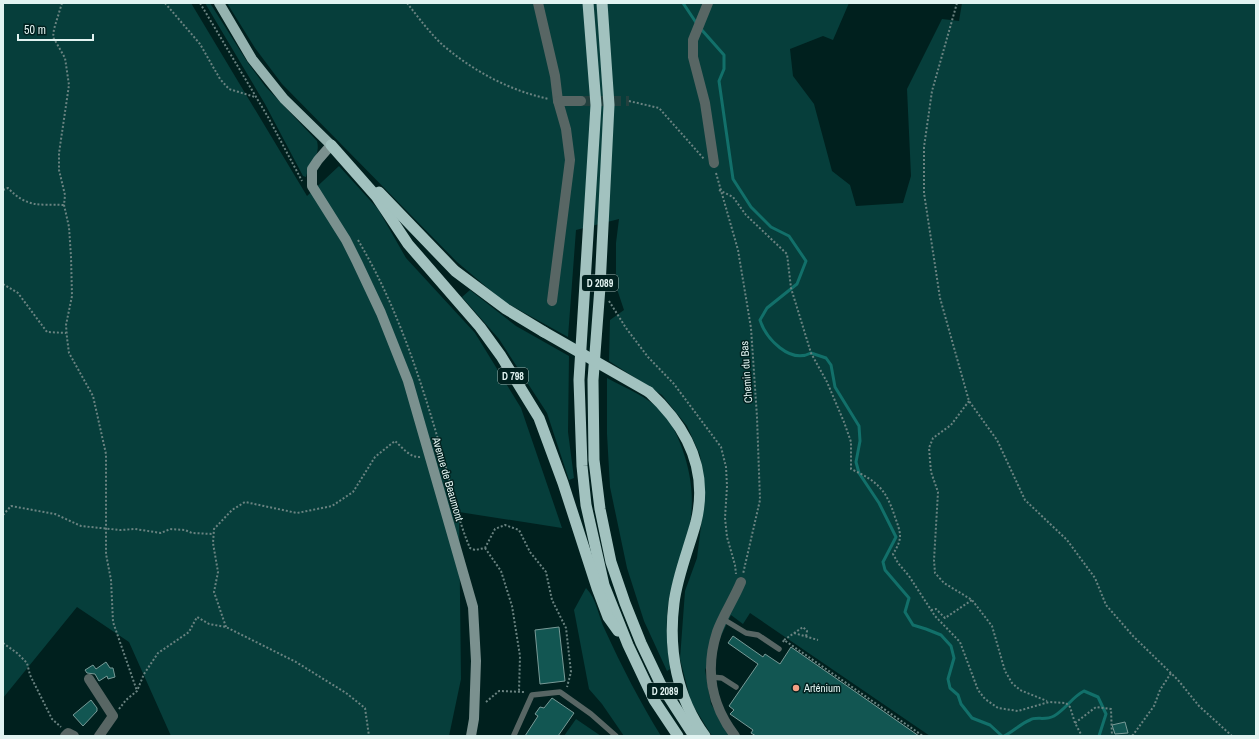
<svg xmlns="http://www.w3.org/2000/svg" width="1259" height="739" viewBox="0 0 1259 739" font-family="'Archivo Narrow',sans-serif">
<rect width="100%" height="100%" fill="#00201e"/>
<g fill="#063e3b">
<polygon points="3,3 191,3 307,196 339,166 378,209 406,258 475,333 521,408 562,528 459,512 461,679 449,736 171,736 129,642 77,607 3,698"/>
<path d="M205,3h5l38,60 17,23 52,55c4,16 -8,21 -11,36l-3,-1 -38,-72z"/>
<polygon points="227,3 849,3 833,40 823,36 790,49 793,76 814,104 832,171 850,185 856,206 903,203 911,176 907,89 942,19 959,21 962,3 1256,3 1256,736 930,736 750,613 743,624 731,615 705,670 711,704 732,736 712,736 691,702 680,659 685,591 697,558 705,494 700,455 687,426 662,395 609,361 610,320 624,310 616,286 616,243 619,219 576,230 568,337 503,301 457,262 282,84 255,48"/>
<polygon points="470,290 516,326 569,356 568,432 574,478 569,480 547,413 499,339 462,297"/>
<path d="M607,378c18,10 42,19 56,35 9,10 16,26 20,38 9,26 12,54 5,81 -6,22 -15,44 -19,67 -4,23 -2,47 1,70l-3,2 -23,-50 -17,-53 -17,-81 -3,-53z"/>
<path d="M586,588c11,11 12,28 19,42 17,37 35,72 56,106h-37l-22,-32 -13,-15 -15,-79z"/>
<polygon points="576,719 601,736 564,736"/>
</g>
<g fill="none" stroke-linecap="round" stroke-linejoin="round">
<g stroke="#12706a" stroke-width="3">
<polyline points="683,3 697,24"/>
<path d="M701,29l23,26v14l-5,12 14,98 18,28 20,20 18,9 17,25 -9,23 -30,24 -7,12c6,19 30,44 51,33l15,5 5,7 4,22 24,39 1,15 -4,21 3,11 20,30 17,34 -13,25 2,8 24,28 -4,14 8,13 13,4 15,6 10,11 3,12 -6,21 2,9 8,7 3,9 11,14 18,7 12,11"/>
<path d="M1004,736c9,-4 16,-12 26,-16 6,-4 15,1 24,-4 12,-7 18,-19 30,-25l14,6 8,17 -7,22"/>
</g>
</g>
<g fill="#125652" stroke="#789a97">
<polygon points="559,627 565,681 540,684 535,630"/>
<polygon points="733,636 763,657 765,654 780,664 791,647 919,736 756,736 751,733 753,730 730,714 734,710 729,706 758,664 728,643"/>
<polygon points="106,662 110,668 113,668 115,677 108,679 107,676 99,681 95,674 87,673 85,670 93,665 96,669"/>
<polygon points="552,698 574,713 558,736 525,736 538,716 535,714 540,707 544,708"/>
<polygon points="91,700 97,708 97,711 83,726 73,715"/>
<polygon points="1125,722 1128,733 1115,734 1112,725"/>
</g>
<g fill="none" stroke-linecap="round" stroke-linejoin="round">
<polyline stroke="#22403e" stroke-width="10" stroke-dasharray="10 5" stroke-linecap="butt" points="581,101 629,101"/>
<g stroke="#6a8381" stroke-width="2" stroke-dasharray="2 2" stroke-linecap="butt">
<polyline points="62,3 54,29 53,37 65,58 69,85 59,153 59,170 65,195 64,205 69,227 71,257 72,296 66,325 67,338 69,353 93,396 106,454 106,554 111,580 113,622 137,691"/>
<polyline points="165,3 200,44 220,79 229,89 255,97"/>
<polyline points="200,3 268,117 302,181"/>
<path d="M407,3c12,15 24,32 38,44 30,25 66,44 104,52"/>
<polyline points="957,3 932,91 924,147 924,193 940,298 969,401 997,440 1025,500 1067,540 1095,578 1106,605 1133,636 1178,680 1199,706 1232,736"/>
<polyline points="629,101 659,108 704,159"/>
<polyline points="716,173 738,250 751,328 757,417 760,500 743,574"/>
<path d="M3,190l5,-2c19,20 30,16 56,17"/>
<path d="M719,190l14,7 13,18 41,39 4,34 20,65 16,29 17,40 7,20v27c26,12 35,20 44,48 6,17 8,21 -2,37l5,9 11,13 26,40 25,26 18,48 7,9 13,9 20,3 31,-9 17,1 4,4 5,16 7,13"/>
<path d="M358,240c38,64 61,134 82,206 10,33 16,70 30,102l5,2 10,-2 10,-19 10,-4 14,5 11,22 16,20 6,28 14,28 5,44 -4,15"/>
<polyline points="3,284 18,293 47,332 66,333"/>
<polyline points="609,301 626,328 648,357 674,384 721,447 726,467 727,486 725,518 727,537 735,565 736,574"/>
<polyline points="969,401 951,425 933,438 929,448 931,472 938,492 934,560 935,573 944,583 972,600 992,626 1005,671 1012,683 1020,690 1047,701"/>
<polyline points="3,515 11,506 55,514 81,526 120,530 135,529 161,533 170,529 185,530 192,533 213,534"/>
<polyline points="485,548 501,571 512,606 520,656 519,691"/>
<polyline points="931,610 936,609 945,618 972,600"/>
<path d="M226,627l-12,-35 4,-20 -5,-29 1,-14 18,-19 13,-8 52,11 35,-7 21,-14 22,-35 20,-16c7,6 15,17 25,16"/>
<polyline points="794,633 818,640"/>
<polyline points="784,640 803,627 807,631 806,637"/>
<polyline points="783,642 784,640 923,736"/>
<polyline points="3,643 17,653 27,663 30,675 52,719 61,727"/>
<polyline points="486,702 499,691 525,692"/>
<polyline points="119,709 126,700 137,691 144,674 158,653 189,632 197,617 209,624 226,627 296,662 346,693 365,708 369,736"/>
<polyline points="1075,723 1096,707 1111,709 1112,736"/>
<polyline points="1128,736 1133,735 1154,706 1160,690 1171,673"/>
</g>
<g stroke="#586664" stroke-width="5.5">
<polyline points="723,619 746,633 758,635 779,649"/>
<polyline points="711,677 722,678 736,687"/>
<polyline points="514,735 532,695 560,692 591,714 616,736"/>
</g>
<g stroke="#586664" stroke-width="10">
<polyline points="538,3 555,76 558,101 566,129 570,160 552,301"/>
<polyline points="708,3 693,40 693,57 705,103 714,163"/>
<polyline points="558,101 581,101"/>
<polyline points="89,679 113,716 99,736"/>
<polyline points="65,736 68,733 74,736"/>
<path d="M735,736c-24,-31 -30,-67 -18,-104 6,-17 17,-33 24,-50"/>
</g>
<polyline stroke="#7b918f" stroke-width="10" points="331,145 318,160 312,169 312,186 346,240 357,262 381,313 408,381 473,607 476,661 474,719 471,736"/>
<polyline stroke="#95b3b0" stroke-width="10" points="219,3 252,59 284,99 331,145"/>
<g stroke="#a2c2bf" stroke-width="11">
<polyline points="588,3 596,105 579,380 582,466 586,505 604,585 628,645 654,700 678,736"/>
<polyline points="602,3 609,105 600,287 593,380 594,460 600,509 611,562 625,603 641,643 661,685 694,736"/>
<polyline points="331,145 376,196 408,244 480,327 501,356 539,418 563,483 597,588 608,617 618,631"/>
<polyline points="379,192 455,271 506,309 544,332"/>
<path d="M649,392c38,35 60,77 47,130 -7,26 -19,55 -22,81 -6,47 3,95 31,133"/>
</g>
<polyline stroke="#a2c2bf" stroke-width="11" points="544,332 649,392"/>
</g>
<circle fill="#f39f84" stroke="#00201e" stroke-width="1.5" cx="796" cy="688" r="4"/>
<g text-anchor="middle" stroke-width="3" stroke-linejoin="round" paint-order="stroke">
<g fill="#00201e" stroke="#9eb4b2" stroke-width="1">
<rect x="582" y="275" width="36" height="16" rx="3"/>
<rect x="498" y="368" width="30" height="16" rx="3"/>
<rect x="647" y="683" width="36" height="16" rx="3"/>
</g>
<g font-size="10" font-weight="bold" fill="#e1f3f1">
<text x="600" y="287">D 2089</text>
<text x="513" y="380">D 798</text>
<text x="665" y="695">D 2089</text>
</g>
<g font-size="11" fill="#e1f3f1" stroke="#00201e">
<text transform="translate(746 372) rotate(-94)" y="4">Chemin du Bas</text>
<text transform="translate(448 479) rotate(74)" y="4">Avenue de Beaumont</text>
</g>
<g font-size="11" fill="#e1f3f1" stroke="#00201e" text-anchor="start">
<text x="804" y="692">Arténium</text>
</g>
</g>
<rect width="1259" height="739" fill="none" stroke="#e1f3f1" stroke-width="8"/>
<path d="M18 34v6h75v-6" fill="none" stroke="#e1f3f1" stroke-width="2"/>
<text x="24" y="34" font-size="12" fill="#e1f3f1" stroke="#00201e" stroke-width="3" paint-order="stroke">50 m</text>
</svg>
